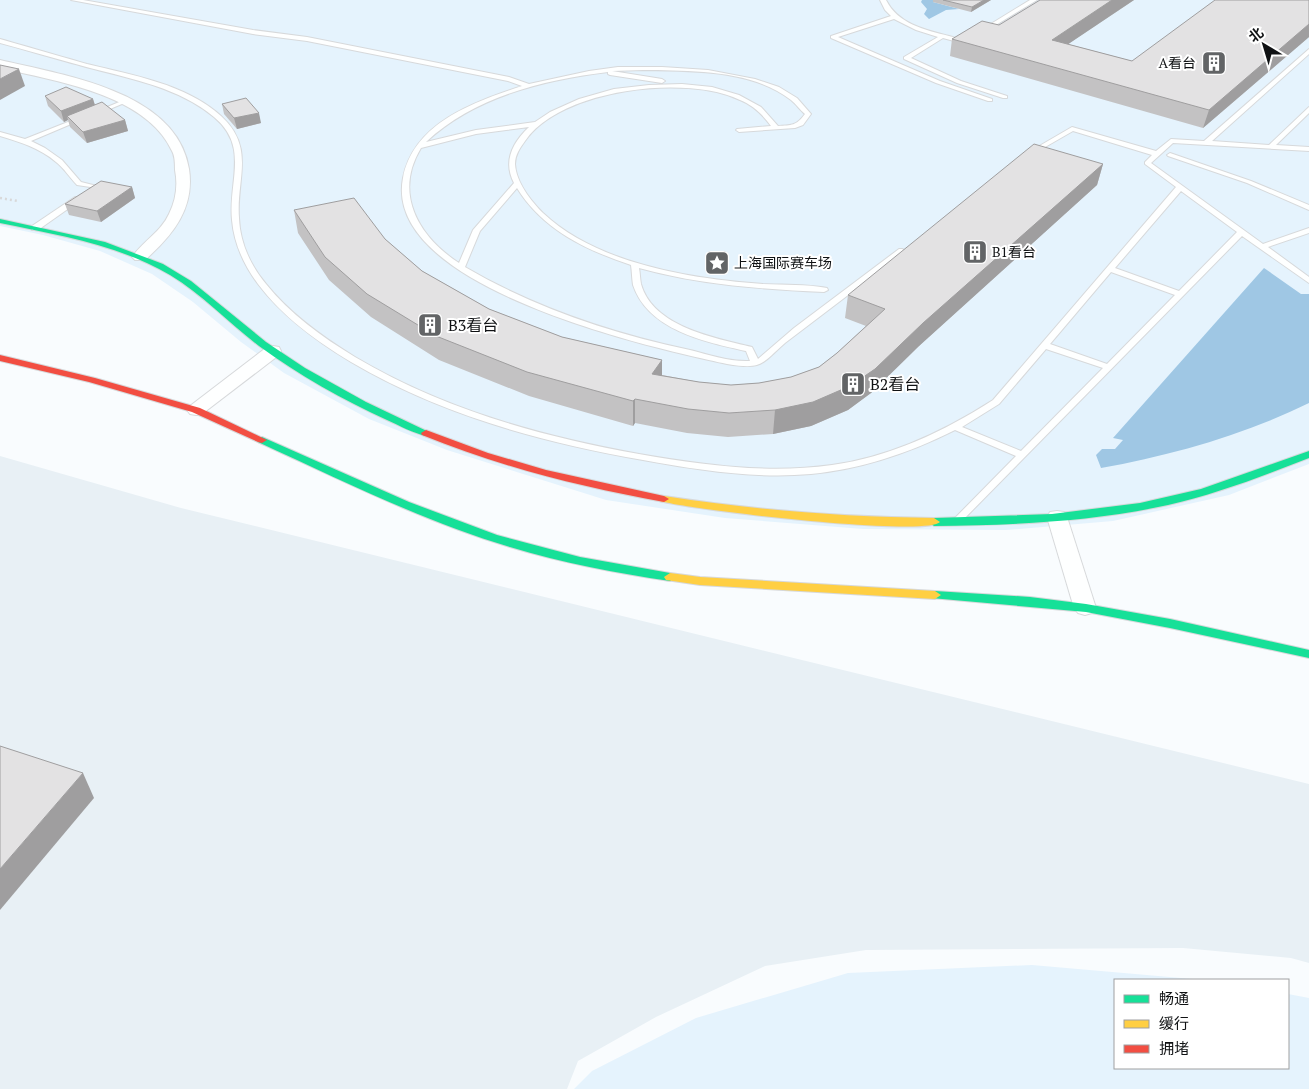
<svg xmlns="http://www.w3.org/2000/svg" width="1309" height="1089" viewBox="0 0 1309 1089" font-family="'PT Serif','Noto Sans SC',serif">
<rect width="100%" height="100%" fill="#f9fcfe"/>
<polygon fill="#e8f0f5" points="0,456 181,508 1309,784 1309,963 1291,958 1183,948 866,950 765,966 656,1017 578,1061 567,1089 0,1089"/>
<g fill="#e5f3fd">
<polygon points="0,0 1309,0 1309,464 1229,495 1113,521 1006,530 863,529 725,518 606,500 447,450 369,419 284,373 241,342 193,302 152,274 100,251 43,235 0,226"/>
<polygon points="1032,965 1204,980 1115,980 1115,1068 1288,1068 1288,994 1309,998 1309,1089 574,1089 592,1071 696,1018 848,973"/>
</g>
<g fill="#9fc7e4">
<polygon points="922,0 937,0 933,2 959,9 946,10 929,19 924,14 927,9 921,2"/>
<path d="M1264,268l37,26h8v109c-65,32 -137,52 -208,65l-5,-13 6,-6h13l8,-9 -10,-2z"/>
</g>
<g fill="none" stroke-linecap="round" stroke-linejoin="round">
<defs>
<g id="lane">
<path d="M71,0h12l170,30 54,7 202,40 20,7 60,-13 29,-4h44l46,3 47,9 24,8 18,11 14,16 -8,11 -8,3 -56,4 -3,-2 1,-1 34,-3c-8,-11 -18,-21 -31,-26 -54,-26 -180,-11 -215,41 -5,7 -10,14 -10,23 1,18 16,37 28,49 54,51 149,66 220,71 21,1 43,0 64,4l1,2 -4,2c-62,-3 -124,-7 -185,-24 1,5 1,11 2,16 12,43 74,54 111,63l6,12 36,-31 105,-79h3l4,2 -121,92c-24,21 -22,27 -58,21 -76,-16 -345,-77 -324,-186 11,-56 72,-76 119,-92l-14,-5 -201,-40 -54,-7zM643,70c48,1 108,-1 148,30 5,4 9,10 14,14 -9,12 -13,11 -27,12l-17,-19 -22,-12 -27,-8 -30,-3 -33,1 -35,4 -35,10 -29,13 -15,10 -59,8 -50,12c48,-45 117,-62 182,-70v2l2,1 52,8 3,-2 -3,-2 -50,-8zM529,127c-17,16 -26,35 -15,56l-41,47 -14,33c-40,-26 -66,-69 -38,-115l55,-14zM517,188c26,42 69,62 114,77 1,7 1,14 2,20 15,45 72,57 113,66l4,10c-21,1 -40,-6 -60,-11 -79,-17 -155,-42 -225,-83l15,-36z"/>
<path d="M880,0h6c12,24 39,30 63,36 6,2 13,3 19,6l-3,2 -22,-6 -32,20 50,23 46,15v2h-4l-46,-15 -53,-24v-2l34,-20 -22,-7 -22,-11 -56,18 102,44 52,18v2h-4l-52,-18 -105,-45v-2l60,-20 -6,-6z"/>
<polygon points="1030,0 1037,0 986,31 981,30"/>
<path d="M0,39c29,8 58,17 87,25 45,11 99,20 134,52 35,32 15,63 18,102 1,25 12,48 27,66 24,30 56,53 89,73 88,52 184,79 284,97 64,11 128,20 193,11 58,-8 111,-33 161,-65l183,-213 -31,-23v-2l7,-7 -79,-24 -40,23h-4v-2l43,-25 84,24 15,-12 33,2 105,-92v5l-97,87 57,4 40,-38v6l-33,32 33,2v4l-136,-8 -22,20 112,81 46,-16v5l-41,14 41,30v6l-67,-47 -283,288h-6l-2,-2 2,-2 63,-64 -61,-26c-46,23 -93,39 -144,44 -57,5 -113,-4 -168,-14 -102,-18 -202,-45 -292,-98 -35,-21 -68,-45 -93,-78 -14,-19 -24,-40 -26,-64 -4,-39 18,-73 -18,-103 -34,-29 -82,-38 -124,-49 -30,-8 -60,-17 -90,-25zM1181,191l56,41 -58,59 -64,-23zM1111,272l64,23 -68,69 -57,-20zM1046,349l57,19 -82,83 -59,-24 37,-23z"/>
<polygon points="124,100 129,101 98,114 93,113"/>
<path d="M78,118l5,1 -52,22 14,7 17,12 19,22 16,4v2l-20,-3c-7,-7 -13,-17 -21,-23 -16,-14 -36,-20 -56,-26v-4l25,7z"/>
<polygon points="1170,153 1251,181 1309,205 1309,210 1247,183 1168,156 1167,155"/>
<polygon points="75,197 82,199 38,230 32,230 32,226"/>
</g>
<g id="street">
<path d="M0,60c63,15 177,31 189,109 6,39 -16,66 -44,91h-10l-3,-3c11,-16 29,-25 37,-43 7,-14 9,-29 6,-44 0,-6 0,-14 -3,-19 -26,-57 -117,-70 -172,-83z"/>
<polygon points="273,346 279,347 281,351 279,355 202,414 196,415 190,414 187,410 190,406 267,347"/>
<polygon points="1057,511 1064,512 1067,517 1096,608 1092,613 1085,615 1078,613 1074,608 1047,517 1050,512"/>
</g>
<g id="fast">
<path d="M0,219l105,23 58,22 28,17 75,61 39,26 61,34 65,31 -5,3c-13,-3 -26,-10 -39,-16 -44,-20 -88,-45 -128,-74 -30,-23 -56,-51 -89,-71 -51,-30 -112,-40 -170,-52z"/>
<path d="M262,437l147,65 88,33 83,22 90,16 6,4 -6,4c-54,-8 -107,-18 -160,-34 -87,-26 -169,-67 -252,-105l-1,-2z"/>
<path d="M1309,451v7c-46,18 -92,36 -141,47 -77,17 -155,20 -234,21l-6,-4 6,-4 118,-4 88,-11 61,-14z"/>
<polygon points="935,591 1030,597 1086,604 1170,619 1309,650 1309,658 1170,628 1086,612 931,598 929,595 931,592"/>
</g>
<g id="slow">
<path d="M664,496c90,14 179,21 270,22l6,4c-13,15 -249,-12 -280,-21l-1,-2 1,-2z"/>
<polygon points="670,573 700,577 935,591 941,595 935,599 700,585 666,580 664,577"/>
</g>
<g id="jam">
<polygon points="0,355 95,378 200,408 267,440 262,443 258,442 192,412 89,382 0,361"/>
<path d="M426,430l62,23 58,17 118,26 5,3 -5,3c-83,-15 -163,-35 -242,-67l-1,-2z"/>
</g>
</defs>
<use href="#lane" stroke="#d7d9db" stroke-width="2"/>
<use href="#street" stroke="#d7d9db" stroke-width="2"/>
<use href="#fast" stroke="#d7d9db" stroke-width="2"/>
<use href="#slow" stroke="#d7d9db" stroke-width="2"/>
<use href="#jam" stroke="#d7d9db" stroke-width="2"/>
<polyline stroke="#d8d8d9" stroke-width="2.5" stroke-dasharray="2 3" stroke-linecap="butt" points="0,198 18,201"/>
<use href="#lane" fill="#feffff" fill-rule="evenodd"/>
<use href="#street" fill="#feffff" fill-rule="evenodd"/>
<use href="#fast" fill="#16e098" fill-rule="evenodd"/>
<use href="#slow" fill="#ffcf43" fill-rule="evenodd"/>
<use href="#jam" fill="#f24e42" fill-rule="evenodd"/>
</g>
<g fill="#c3c2c3">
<polygon points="933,0 991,0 971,12 933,2"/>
<polygon points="1040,0 1134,0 1068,44 1132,61 1309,0 1309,37 1203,128 950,56 952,39 999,25"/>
<polygon points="45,96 93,99 95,105 125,120 128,131 87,143 70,127 68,120 64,122 48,106"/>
<polygon points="222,104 261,123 237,129 224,114"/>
<polygon points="1103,164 1097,185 919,346 871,393 848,410 811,426 773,434 728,437 687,433 635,423 633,426 529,396 439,360 371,317 329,280 298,233 294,210 385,239 422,271 489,309 562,337 662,360 662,375 699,382 731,385 759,383 791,377 819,367 837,353 866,326 845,318 848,295"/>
<polygon points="132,187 135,198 101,222 69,215 65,204"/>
</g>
<g fill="#9f9e9f">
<polygon points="984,0 991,0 971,12 972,7"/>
<polygon points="1112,0 1134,0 1049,57 1052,40"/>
<polygon points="1309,24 1309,37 1203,128 1209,110"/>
<polygon points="19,69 25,86 0,100 0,79"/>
<polygon points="93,99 96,109 67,116 68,120 64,122 61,111"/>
<polygon points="259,113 261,123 237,129 234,118"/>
<polygon points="125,120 128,131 87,143 83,132"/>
<polygon points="1103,164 1097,185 919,346 871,393 848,410 811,426 773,434 775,410"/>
<polygon points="132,187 135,198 101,222 97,211"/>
<polygon points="662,360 662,383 652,374"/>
<polygon points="635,399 635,423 633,426 633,401"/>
<polygon points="83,773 94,798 0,910 0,869"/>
</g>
<g fill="#e3e2e3" stroke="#9f9e9f">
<polygon points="943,0 984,0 972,7"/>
<polygon points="1040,0 1112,0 1052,40 1132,61 1215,0 1309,0 1309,24 1209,110 952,39 982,21 999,25"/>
<polygon points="0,65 19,69 0,79"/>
<polygon points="66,87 93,99 61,111 45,96"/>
<polygon points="246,98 259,113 234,118 222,104"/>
<polygon points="102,102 125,120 83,132 67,116"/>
<polygon points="1034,144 1103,164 923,323 875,369 850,386 813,402 775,410 729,413 688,409 635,399 633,401 527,372 436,336 367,294 325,257 294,210 354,198 385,239 422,271 489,309 562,337 662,360 652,374 699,382 731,385 759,383 791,377 819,367 837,353 885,309 848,295"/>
<polygon points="101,181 132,187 97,211 65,204"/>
<polygon points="0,746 83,773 0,869"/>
</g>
<defs>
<symbol id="building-square" viewBox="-11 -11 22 22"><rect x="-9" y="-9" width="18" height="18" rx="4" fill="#626466" stroke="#fff"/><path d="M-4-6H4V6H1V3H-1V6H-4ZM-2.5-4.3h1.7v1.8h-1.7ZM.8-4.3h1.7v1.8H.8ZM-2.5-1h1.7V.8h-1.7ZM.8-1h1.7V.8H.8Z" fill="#fff"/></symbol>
<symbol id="sight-square" viewBox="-11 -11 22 22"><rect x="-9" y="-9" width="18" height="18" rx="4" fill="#626466" stroke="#fff"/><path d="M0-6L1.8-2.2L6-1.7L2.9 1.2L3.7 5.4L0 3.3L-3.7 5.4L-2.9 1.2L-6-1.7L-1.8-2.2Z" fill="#fff"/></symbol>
</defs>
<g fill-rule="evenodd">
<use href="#building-square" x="1200" y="49" width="28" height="28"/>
<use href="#building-square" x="961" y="238" width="28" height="28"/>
<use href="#sight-square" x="703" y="249" width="28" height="28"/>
<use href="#building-square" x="416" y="311" width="28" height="28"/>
<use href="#building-square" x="839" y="370" width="28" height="28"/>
</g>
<g text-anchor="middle" stroke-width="4" stroke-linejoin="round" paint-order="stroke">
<g font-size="14" fill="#101214" stroke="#fff" text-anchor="start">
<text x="1196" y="68" text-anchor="end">A看台</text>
<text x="992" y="257">B1看台</text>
<text x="734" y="268">上海国际赛车场</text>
</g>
<g font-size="16" fill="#101214" stroke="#fff" text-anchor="start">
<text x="448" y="331">B3看台</text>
<text x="870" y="390">B2看台</text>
</g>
</g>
<rect x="1114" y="979" width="175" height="90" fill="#ffffff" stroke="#9fa0a1"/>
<rect x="1124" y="995" width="25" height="8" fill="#16e098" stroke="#9fa0a1"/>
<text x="1159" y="1004" font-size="15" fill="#101214">畅通</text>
<rect x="1124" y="1020" width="25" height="8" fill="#ffcf43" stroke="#9fa0a1"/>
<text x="1159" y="1029" font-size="15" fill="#101214">缓行</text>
<rect x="1124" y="1045" width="25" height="8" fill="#f24e42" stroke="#9fa0a1"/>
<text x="1159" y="1054" font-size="15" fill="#101214">拥堵</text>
<g transform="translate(1264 45) rotate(322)" stroke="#ffffff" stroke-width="4" paint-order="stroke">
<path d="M0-4L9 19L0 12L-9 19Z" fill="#101214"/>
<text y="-8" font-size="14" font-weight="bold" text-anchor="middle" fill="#101214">北</text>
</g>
</svg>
